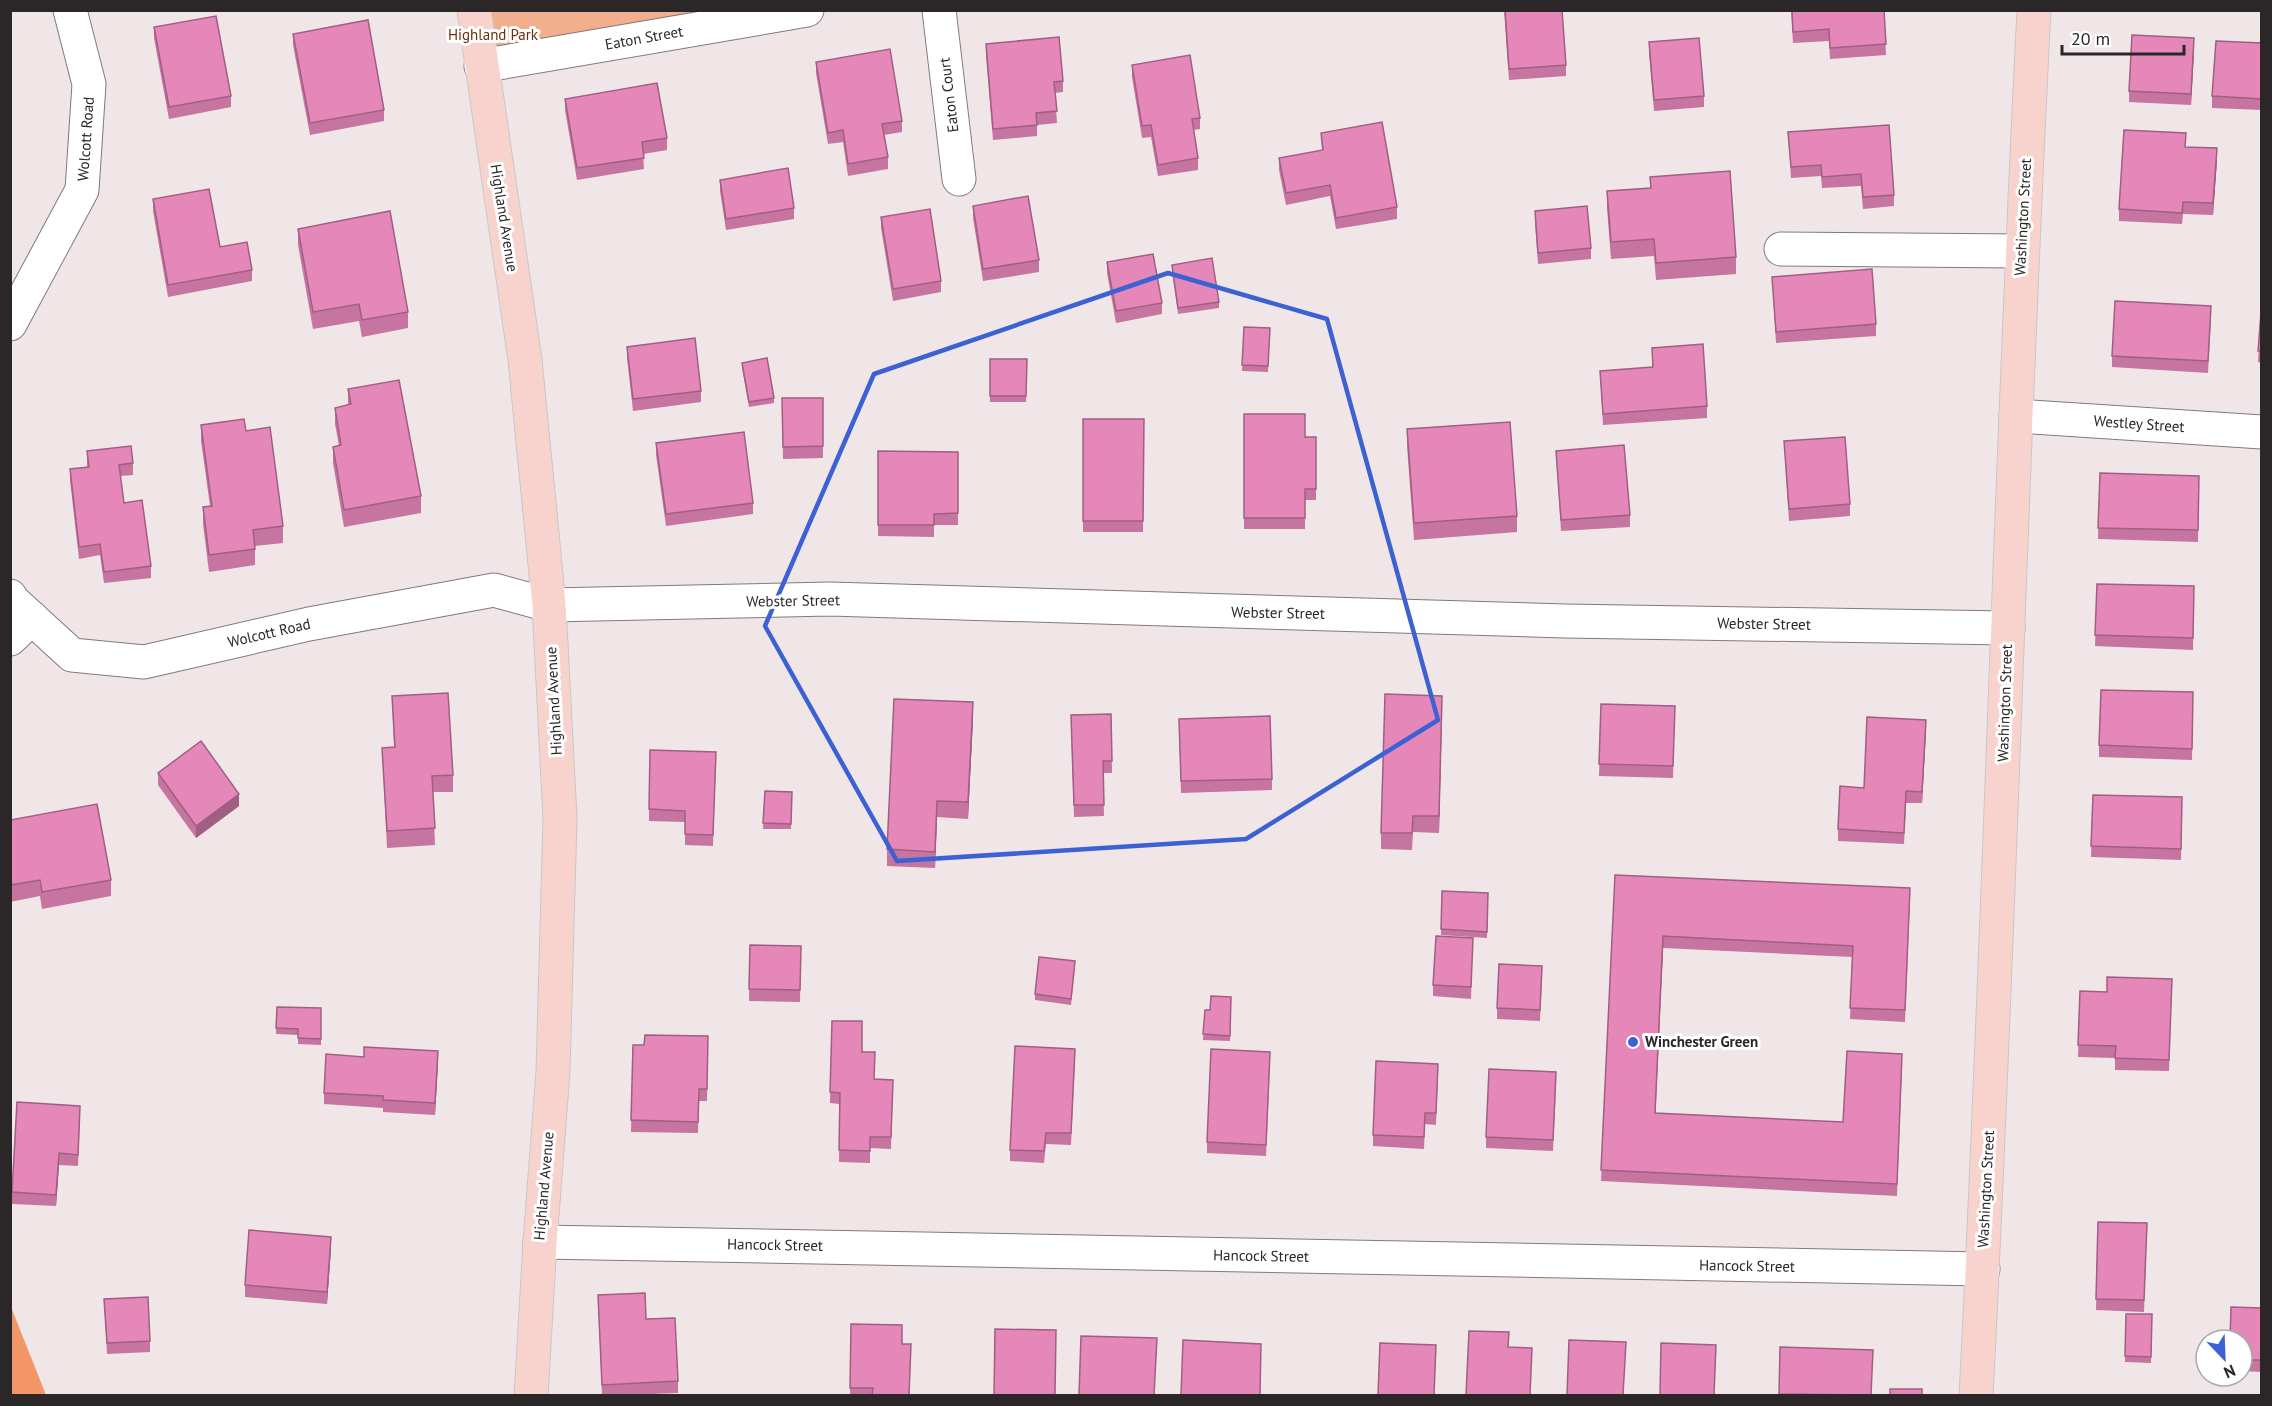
<svg xmlns="http://www.w3.org/2000/svg" width="2272" height="1406" viewBox="0 0 2272 1406" font-family="'PT Sans',sans-serif">
<rect width="100%" height="100%" fill="#f1e6e7"/>
<polygon fill="#f1af8d" points="458,10 760,11 475,63"/>
<polygon fill="#f29665" points="11,1307 46,1395 11,1395"/>
<g fill="none" stroke-linecap="round" stroke-linejoin="round">
<defs>
<g id="minor">
<polyline points="939,10 959,179"/>
<polyline points="481,66 807,10"/>
<polyline points="1781,249 2021,251"/>
<polyline points="10,324 82,190 89,84 70,10"/>
<polyline points="2016,416 2262,432"/>
<polyline points="10,596 13,601 72,655 144,662 309,624 494,590 549,605 830,599 1565,621 2008,628"/>
<polyline points="10,639 32,618"/>
<path d="M540,1242c481,6 962,20 1443,27"/>
</g>
<g id="major">
<polyline points="474,10 525,360 549,605 560,818 553,1072 540,1242 531,1396"/>
<path d="M1976,1396c24,-462 34,-924 58,-1386"/>
</g>
</defs>
<use href="#minor" stroke="#83797a" stroke-width="35"/>
<use href="#major" stroke="#c8c7c7" stroke-width="35"/>
<use href="#minor" stroke="#fff" stroke-width="33"/>
<use href="#major" stroke="#f8d3ce" stroke-width="33"/>
</g>
<g fill="#c5759f">
<polygon points="1504,10 1566,65 1566,76 1509,80"/>
<polygon points="1791,10 1884,10 1886,55 1830,59 1829,41 1793,43"/>
<polygon points="154,27 231,96 231,107 169,119 154,38"/>
<polygon points="293,34 384,110 384,121 310,135 293,45"/>
<polygon points="1649,42 1704,96 1704,107 1654,111 1649,54"/>
<polygon points="2262,43 2262,110 2212,108 2212,96"/>
<polygon points="986,44 1063,81 1063,92 1055,93 1057,123 1037,125 1037,136 993,140 986,56"/>
<polygon points="2194,50 2191,105 2129,102 2129,91"/>
<polygon points="816,62 902,121 902,132 884,135 888,157 888,169 848,176 843,142 828,144 816,73"/>
<polygon points="1132,65 1200,118 1200,129 1193,130 1198,158 1198,170 1158,176 1151,137 1142,138 1132,77"/>
<polygon points="565,99 667,138 667,150 643,154 644,169 577,180 565,110"/>
<polygon points="1788,132 1894,195 1894,206 1863,209 1861,186 1822,188 1821,176 1791,178"/>
<polygon points="1321,133 1397,207 1397,219 1336,229 1330,196 1286,205 1279,170 1279,158 1322,151"/>
<polygon points="2186,147 2217,160 2213,215 2183,214 2182,224 2119,221 2119,209"/>
<polygon points="1650,177 1736,257 1736,274 1656,280 1654,256 1611,259 1607,208 1607,191 1650,188"/>
<polygon points="720,180 794,208 794,219 726,230 720,191"/>
<polygon points="153,199 252,270 252,281 168,297 153,211"/>
<polygon points="973,206 1039,260 1039,272 983,281 973,218"/>
<polygon points="1535,211 1591,248 1591,259 1538,264 1535,222"/>
<polygon points="881,217 941,281 941,292 893,301 881,228"/>
<polygon points="298,229 408,312 408,328 362,337 359,321 313,329 298,245"/>
<polygon points="1107,262 1162,303 1162,314 1116,323 1107,273"/>
<polygon points="1172,265 1219,302 1219,308 1178,314 1172,271"/>
<polygon points="1772,277 1876,324 1876,336 1776,343"/>
<polygon points="2262,300 2262,363 2258,362"/>
<polygon points="2211,318 2208,373 2112,367 2112,356"/>
<polygon points="1244,327 1270,328 1268,372 1242,371"/>
<polygon points="627,347 701,391 701,402 633,411 627,358"/>
<polygon points="1652,348 1707,406 1707,418 1603,425 1600,371 1652,368"/>
<polygon points="990,359 1027,359 1026,402 990,402"/>
<polygon points="742,363 774,398 774,403 749,407 742,368"/>
<polygon points="348,389 421,496 421,513 344,527 333,463 333,447 339,446 335,424 335,408 348,405"/>
<polygon points="782,398 823,398 823,458 783,459"/>
<polygon points="1244,414 1305,437 1316,437 1316,500 1305,500 1305,529 1244,529"/>
<polygon points="1083,419 1144,419 1143,532 1083,532"/>
<polygon points="201,425 246,431 283,526 283,543 255,546 255,565 209,572 203,524 203,507 210,506 201,441"/>
<polygon points="1407,429 1517,516 1517,532 1414,540 1407,446"/>
<polygon points="1784,441 1850,504 1850,516 1789,521"/>
<polygon points="656,443 753,503 753,514 666,526 656,455"/>
<polygon points="87,451 133,463 133,475 120,476 124,503 151,566 151,578 104,583 100,555 79,559 70,480 70,469 87,467"/>
<polygon points="878,451 958,452 958,525 934,525 934,537 878,536"/>
<polygon points="1556,451 1630,515 1630,527 1561,531"/>
<polygon points="2100,473 2199,476 2198,542 2098,539"/>
<polygon points="2097,584 2194,586 2193,650 2095,646"/>
<polygon points="2193,692 2192,760 2099,757 2099,745"/>
<polygon points="392,696 453,775 453,792 433,792 435,845 387,848 382,748 394,747"/>
<polygon points="1601,704 1675,706 1673,778 1599,776"/>
<polygon points="1442,713 1439,833 1413,832 1412,850 1381,849 1381,833"/>
<polygon points="1111,714 1112,773 1103,773 1104,816 1074,817 1071,727"/>
<polygon points="973,719 968,819 937,817 935,868 887,866 887,849"/>
<polygon points="1179,719 1272,779 1272,790 1181,793"/>
<polygon points="1926,731 1922,803 1906,803 1904,844 1838,841 1838,829 1864,788"/>
<polygon points="716,752 713,846 685,845 685,822 649,821 649,809"/>
<polygon points="158,773 239,806 196,838 158,785"/>
<polygon points="765,791 792,792 791,829 763,829"/>
<polygon points="2093,795 2182,797 2181,860 2091,857"/>
<polygon points="10,820 111,880 111,896 42,909 40,896 10,902"/>
<polygon points="1615,875 1910,900 1905,1022 1850,1019 1852,957 1663,948 1655,1113 1843,1122 1902,1065 1897,1196 1601,1181"/>
<polygon points="1442,891 1488,893 1487,938 1441,935"/>
<polygon points="1473,938 1471,999 1433,996 1433,985"/>
<polygon points="750,945 801,946 800,1002 749,1001"/>
<polygon points="1075,967 1071,1005 1035,1000 1035,994"/>
<polygon points="1542,977 1540,1021 1497,1019 1497,1008"/>
<polygon points="2172,979 2169,1071 2115,1070 2115,1058 2078,1057 2080,991 2107,992"/>
<polygon points="1231,997 1230,1041 1203,1040 1205,1010 1210,1010"/>
<polygon points="277,1007 321,1008 321,1045 298,1044 298,1035 276,1034"/>
<polygon points="832,1021 862,1052 875,1079 893,1080 891,1149 870,1148 870,1163 839,1162 840,1104 830,1103"/>
<polygon points="708,1036 707,1101 699,1101 698,1133 631,1132 633,1045 644,1045"/>
<polygon points="364,1057 438,1062 435,1115 383,1112 383,1108 324,1104 324,1093"/>
<polygon points="1075,1061 1071,1145 1046,1144 1044,1163 1010,1161 1010,1150"/>
<polygon points="1270,1063 1266,1156 1207,1153 1207,1142"/>
<polygon points="1438,1075 1436,1125 1425,1124 1424,1149 1373,1146 1373,1135"/>
<polygon points="1556,1084 1553,1151 1486,1148 1486,1137"/>
<polygon points="80,1117 78,1166 59,1165 56,1206 12,1204 12,1192"/>
<polygon points="2098,1222 2147,1223 2144,1312 2096,1310"/>
<polygon points="331,1248 327,1304 245,1297 245,1285"/>
<polygon points="598,1295 678,1381 678,1393 626,1395 602,1395"/>
<polygon points="104,1299 150,1341 150,1352 107,1354"/>
<polygon points="2262,1308 2262,1372 2242,1371 2242,1340"/>
<polygon points="2126,1314 2152,1314 2151,1363 2125,1362"/>
<polygon points="851,1324 902,1344 910,1395 850,1395"/>
</g>
<g fill="#a05f82">
<polygon points="2194,38 2194,50 2191,105 2191,94"/>
<polygon points="2217,148 2217,160 2213,215 2213,203"/>
<polygon points="1442,696 1442,713 1439,833 1439,816"/>
<polygon points="973,702 973,719 968,819 968,802"/>
<polygon points="1926,720 1926,731 1922,803 1922,792"/>
<polygon points="239,794 239,806 196,838 196,826"/>
<polygon points="937,801 937,817 935,868 935,852"/>
<polygon points="1663,936 1663,948 1655,1125 1655,1113"/>
<polygon points="438,1051 438,1062 435,1115 435,1103"/>
<polygon points="59,1153 59,1165 56,1206 56,1195"/>
<polygon points="331,1237 331,1248 327,1304 327,1292"/>
</g>
<g fill="#e588b9" stroke="#a05f82" stroke-width="1.5">
<polygon points="1505,10 1562,10 1566,65 1509,69"/>
<polygon points="1792,10 1884,10 1886,44 1830,48 1829,29 1793,32"/>
<polygon points="216,16 231,96 169,107 154,27"/>
<polygon points="368,20 384,110 310,123 293,34"/>
<polygon points="2132,35 2194,38 2191,94 2129,91"/>
<polygon points="1059,37 1063,81 1054,82 1057,111 1036,113 1037,125 993,129 986,44"/>
<polygon points="1699,38 1704,96 1654,100 1649,42"/>
<polygon points="2216,41 2262,43 2262,99 2212,96"/>
<polygon points="890,49 902,121 882,124 888,157 848,164 843,130 828,133 816,62"/>
<polygon points="1190,55 1200,118 1192,119 1198,158 1158,165 1151,125 1142,126 1132,65"/>
<polygon points="657,83 667,138 642,142 644,158 577,168 565,99"/>
<polygon points="1382,122 1397,207 1336,218 1330,185 1286,193 1279,158 1323,150 1321,133"/>
<polygon points="1889,125 1894,195 1863,197 1861,174 1822,177 1821,165 1791,167 1788,132"/>
<polygon points="2124,130 2186,133 2185,147 2217,148 2213,203 2183,202 2182,213 2119,209"/>
<polygon points="788,168 794,208 726,219 720,180"/>
<polygon points="1730,171 1736,257 1656,263 1654,239 1611,242 1607,191 1651,188 1650,177"/>
<polygon points="209,189 220,247 247,242 252,270 168,285 153,199"/>
<polygon points="1028,196 1039,260 983,269 973,206"/>
<polygon points="1587,206 1591,248 1538,253 1535,211"/>
<polygon points="930,209 941,281 893,289 881,217"/>
<polygon points="390,211 408,312 362,320 359,304 313,312 298,229"/>
<polygon points="1153,254 1162,303 1116,311 1107,262"/>
<polygon points="1212,258 1219,302 1178,308 1172,265"/>
<polygon points="1872,269 1876,324 1776,332 1772,277"/>
<polygon points="2262,300 2262,351 2258,351"/>
<polygon points="2115,301 2211,306 2208,361 2112,356"/>
<polygon points="1244,327 1270,328 1268,366 1242,365"/>
<polygon points="695,338 701,391 633,399 627,347"/>
<polygon points="1703,344 1707,406 1603,414 1600,371 1653,367 1652,348"/>
<polygon points="767,358 774,398 749,402 742,363"/>
<polygon points="990,359 1027,359 1026,396 990,396"/>
<polygon points="399,380 421,496 344,510 333,447 341,445 335,408 351,404 348,389"/>
<polygon points="782,398 823,398 823,446 783,447"/>
<polygon points="1244,414 1305,414 1305,437 1316,437 1316,489 1305,489 1305,518 1244,518"/>
<polygon points="244,419 246,431 270,427 283,526 253,530 255,549 209,555 203,507 212,506 201,425"/>
<polygon points="1083,419 1144,419 1143,521 1083,521"/>
<polygon points="1510,422 1517,516 1414,523 1407,429"/>
<polygon points="744,432 753,503 666,514 656,443"/>
<polygon points="1845,437 1850,504 1789,509 1784,441"/>
<polygon points="1624,445 1630,515 1561,520 1556,451"/>
<polygon points="131,446 133,463 119,465 124,503 142,500 151,566 104,572 100,544 79,547 70,469 89,467 87,451"/>
<polygon points="878,451 958,452 958,513 934,514 934,525 878,525"/>
<polygon points="2100,473 2199,476 2198,530 2098,528"/>
<polygon points="2097,584 2194,586 2193,638 2095,635"/>
<polygon points="2101,690 2193,692 2192,749 2099,745"/>
<polygon points="448,693 453,775 432,776 435,828 387,831 382,748 395,747 392,696"/>
<polygon points="1385,694 1442,696 1439,816 1413,816 1412,833 1381,833"/>
<polygon points="894,699 973,702 968,802 937,801 935,852 887,849"/>
<polygon points="1601,704 1675,706 1673,766 1599,764"/>
<polygon points="1111,714 1112,761 1103,761 1104,805 1074,805 1071,715"/>
<polygon points="1270,716 1272,779 1181,781 1179,719"/>
<polygon points="1867,717 1926,720 1922,792 1906,791 1904,833 1838,829 1840,786 1864,788"/>
<polygon points="201,741 239,794 196,826 158,773"/>
<polygon points="650,750 716,752 713,835 685,834 685,811 649,809"/>
<polygon points="765,791 792,792 791,824 763,823"/>
<polygon points="2093,795 2182,797 2181,849 2091,846"/>
<polygon points="97,804 111,880 42,892 40,880 10,885 10,820"/>
<polygon points="1615,875 1910,888 1905,1010 1850,1008 1853,946 1663,936 1655,1113 1843,1122 1847,1051 1902,1054 1897,1184 1601,1170"/>
<polygon points="1442,891 1488,893 1487,932 1441,929"/>
<polygon points="1436,936 1473,938 1471,987 1433,985"/>
<polygon points="750,945 801,946 800,990 749,989"/>
<polygon points="1039,957 1075,961 1071,999 1035,994"/>
<polygon points="1499,964 1542,966 1540,1010 1497,1008"/>
<polygon points="2107,977 2172,979 2169,1060 2115,1058 2116,1046 2078,1045 2080,991 2107,992"/>
<polygon points="1211,996 1231,997 1230,1036 1203,1034 1205,1010 1210,1010"/>
<polygon points="277,1007 321,1008 321,1039 298,1038 298,1029 276,1028"/>
<polygon points="832,1021 862,1021 862,1052 875,1052 874,1079 893,1080 891,1137 870,1137 870,1151 839,1150 840,1093 830,1092"/>
<polygon points="645,1035 708,1036 707,1089 699,1089 698,1122 631,1120 633,1045 644,1045"/>
<polygon points="1015,1046 1075,1049 1071,1133 1046,1133 1044,1151 1010,1150"/>
<polygon points="364,1047 438,1051 435,1103 383,1100 383,1096 324,1093 326,1054 364,1057"/>
<polygon points="1211,1049 1270,1052 1266,1145 1207,1142"/>
<polygon points="1376,1061 1438,1064 1436,1113 1425,1113 1424,1137 1373,1135"/>
<polygon points="1489,1069 1556,1072 1553,1140 1486,1137"/>
<polygon points="17,1102 80,1106 78,1155 59,1153 56,1195 12,1192"/>
<polygon points="2098,1222 2147,1223 2144,1300 2096,1299"/>
<polygon points="249,1230 331,1237 327,1292 245,1285"/>
<polygon points="645,1293 646,1319 675,1318 678,1381 602,1385 598,1295"/>
<polygon points="148,1297 150,1341 107,1343 104,1299"/>
<polygon points="2231,1307 2262,1308 2262,1360 2242,1360 2242,1340 2230,1340"/>
<polygon points="2126,1314 2152,1314 2151,1357 2125,1356"/>
<polygon points="851,1324 902,1325 902,1344 911,1344 909,1395 872,1395 873,1388 850,1388"/>
<polygon points="995,1329 1056,1330 1055,1395 994,1395"/>
<polygon points="1469,1331 1509,1332 1508,1347 1532,1348 1530,1395 1466,1395"/>
<polygon points="1081,1336 1157,1338 1154,1395 1079,1395"/>
<polygon points="1183,1340 1261,1344 1260,1395 1181,1395"/>
<polygon points="1569,1340 1626,1342 1623,1395 1567,1395"/>
<polygon points="1380,1343 1436,1345 1434,1395 1378,1395"/>
<polygon points="1661,1343 1716,1345 1714,1395 1660,1395"/>
<polygon points="1780,1347 1873,1350 1871,1395 1779,1394"/>
<rect x="1890" y="1389" width="32" height="6"/>
</g>
<path fill="none" stroke="#3c61d3" stroke-width="4.5" stroke-linejoin="round" d="M1168,273l159,46 111,401 -192,119 -349,22 -132,-235 109,-252z"/>
<circle fill="#3c61d3" stroke="#fff" stroke-width="2" cx="1633" cy="1042" r="6"/>
<g text-anchor="middle" stroke-width="6" stroke-linejoin="round" paint-order="stroke">
<g font-size="15" fill="#6a300b" stroke="#fff">
<text x="493" y="40">Highland Park</text>
</g>
<g font-size="15" fill="#2b2728" stroke="#fff">
<text transform="translate(644 38) rotate(-10)" y="5">Eaton Street</text>
<text transform="translate(949 95) rotate(-97)" y="5">Eaton Court</text>
<text transform="translate(86 139) rotate(-86)" y="5">Wolcott Road</text>
<text transform="translate(2023 217) rotate(-87)" y="5">Washington Street</text>
<text transform="translate(504 218) rotate(81)" y="5">Highland Avenue</text>
<text transform="translate(2139 424) rotate(4)" y="5">Westley Street</text>
<text transform="translate(793 601) rotate(-1)" y="5">Webster Street</text>
<text transform="translate(1278 613) rotate(1)" y="5">Webster Street</text>
<text transform="translate(1764 624) rotate(1)" y="5">Webster Street</text>
<text transform="translate(269 633) rotate(-13)" y="5">Wolcott Road</text>
<text transform="translate(554 701) rotate(-93)" y="5">Highland Avenue</text>
<text transform="translate(2005 703) rotate(-88)" y="5">Washington Street</text>
<text transform="translate(544 1186) rotate(-85)" y="5">Highland Avenue</text>
<text transform="translate(1986 1189) rotate(-87)" y="5">Washington Street</text>
<text transform="translate(775 1245) rotate(1)" y="5">Hancock Street</text>
<text transform="translate(1261 1256) rotate(1)" y="5">Hancock Street</text>
<text transform="translate(1747 1266) rotate(1)" y="5">Hancock Street</text>
</g>
<g font-size="15" font-weight="bold" fill="#2b2728" stroke="#fff" text-anchor="start">
<text x="1645" y="1047">Winchester Green</text>
</g>
</g>
<rect width="2272" height="1406" fill="none" stroke="#2b2728" stroke-width="24"/>
<g transform="translate(2224 1358) rotate(157)"><circle r="28" fill="#ffffff" stroke="#aaa9a9" stroke-width="1.5"/>
<path d="M0-4.5L10 22L0 15L-10 22Z" fill="#3c61d3"/>
<text y="-9" font-size="16" font-weight="bold" text-anchor="middle" fill="#2b2728">N</text>
</g>
<path d="M2062 45v9h122v-9" fill="none" stroke="#2b2728" stroke-width="3"/>
<text x="2071" y="45" font-size="18" fill="#2b2728" stroke="#ffffff" stroke-width="4.5" paint-order="stroke">20 m</text>
</svg>
